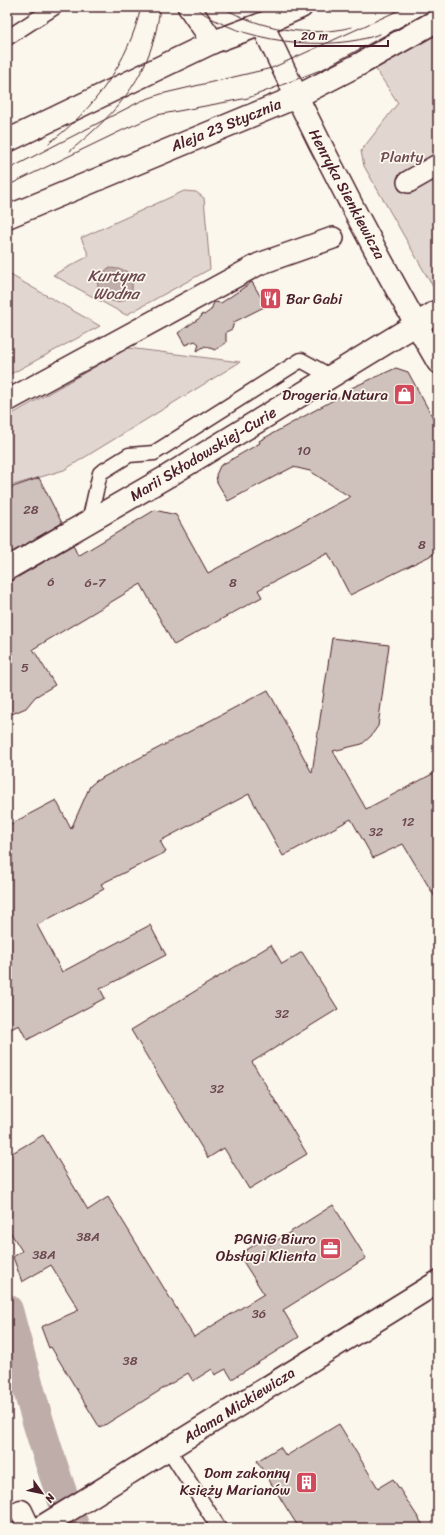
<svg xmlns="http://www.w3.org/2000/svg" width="445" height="1535" viewBox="0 0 445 1535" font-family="Sriracha,sans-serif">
<rect width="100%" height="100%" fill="#fbf7ec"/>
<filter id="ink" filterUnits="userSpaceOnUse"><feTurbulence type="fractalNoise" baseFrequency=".025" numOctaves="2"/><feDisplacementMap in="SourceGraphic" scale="8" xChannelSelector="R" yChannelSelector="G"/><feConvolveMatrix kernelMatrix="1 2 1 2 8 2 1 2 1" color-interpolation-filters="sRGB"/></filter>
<g filter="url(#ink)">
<g fill="#e2d7d0" stroke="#967b7e">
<polygon points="438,32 438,291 436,292 364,166 361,151 398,103 375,68"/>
<polygon points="184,191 196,192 204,198 210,269 126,315 53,275 89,256 81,238"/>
<polygon points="7,273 100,326 7,376"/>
<polygon points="128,348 240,362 64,470 7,487 7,417"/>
</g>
<path fill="#bfadaa" stroke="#907477" d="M108,268c22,1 27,5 23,28 -15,9 -18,7 -32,-3l-2,-13z"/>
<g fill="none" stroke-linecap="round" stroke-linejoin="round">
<path stroke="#bfadaa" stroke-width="32" d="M7,1310c20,75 39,145 67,218"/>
</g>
<g fill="#cfc2bc" stroke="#4a1f2b">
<polygon points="252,282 266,306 234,322 232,329 226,332 226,343 215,350 205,346 197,351 199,344 195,341 185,345 178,333 201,317 202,314 204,315 211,310 214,302 221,303"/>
<polygon points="396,368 408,372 438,427 438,552 350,595 328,553 258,590 262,597 174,645 141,584 33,649 55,685 35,697 26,708 7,716 7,581 13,580 73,545 78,556 155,510 176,515 208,573 350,497 310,471 293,467 228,501 217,482 216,475 220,466 260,443 259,441 350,391 349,389"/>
<polygon points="39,478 62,523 7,555 7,489"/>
<polygon points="332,638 389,645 378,726 371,736 362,744 333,751 366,809 438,771 438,902 403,844 373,858 351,819 283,856 249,794 160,841 166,852 101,884 104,889 37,925 62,972 150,925 166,955 100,989 105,998 27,1040 19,1025 7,1031 7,826 56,800 71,829 90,786 96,781 268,690 312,773"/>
<polygon points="271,945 282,964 302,952 338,1009 252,1062 307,1154 249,1189 224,1148 208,1158 131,1030"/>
<polygon points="43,1135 88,1210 108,1197 194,1337 264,1294 239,1255 265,1238 270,1245 333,1205 366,1258 283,1310 299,1337 232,1379 226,1369 215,1375 212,1369 193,1381 188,1373 100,1428 51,1347 49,1348 41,1327 79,1310 51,1265 22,1282 13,1257 22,1251 7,1227 7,1156"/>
<polygon points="339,1424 378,1488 393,1479 425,1528 299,1528 257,1461 280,1447 286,1456"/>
</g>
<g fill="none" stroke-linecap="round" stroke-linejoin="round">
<defs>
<g id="service">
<polyline points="7,38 55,7"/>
<polyline points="89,522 100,473 129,455 154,453 301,360 330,376"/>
<polyline points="169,1450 219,1528"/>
</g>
<g id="pedestrian">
<polyline points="408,182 438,165"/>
<polyline points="7,401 259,264 333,238"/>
</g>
<g id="minor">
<polyline points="189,7 213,42"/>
<polyline points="7,569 168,476 438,311"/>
<polyline points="21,1511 29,1528"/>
<polyline points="40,1528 438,1282"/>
</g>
<g id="tertiary">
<path d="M262,24c54,115 112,228 176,338"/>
<polyline points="7,141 213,42 262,24 301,7"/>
<polyline points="7,217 296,97 360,64 438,20"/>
</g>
</defs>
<use href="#service" stroke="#4a1f2b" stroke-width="17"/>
<use href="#pedestrian" stroke="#4a1f2b" stroke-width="24"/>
<use href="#minor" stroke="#4a1f2b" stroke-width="25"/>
<use href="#tertiary" stroke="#4a1f2b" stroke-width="25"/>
<use href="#service" stroke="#fbf7ec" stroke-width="14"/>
<use href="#pedestrian" stroke="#fbf7ec" stroke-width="21"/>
<use href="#minor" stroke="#fbf7ec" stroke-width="22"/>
<use href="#tertiary" stroke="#fbf7ec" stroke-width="22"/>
<g stroke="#4a1f2b" stroke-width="1">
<path d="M195,7c43,36 134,46 185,27"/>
<path d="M222,7c37,22 88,31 130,20"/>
<path d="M49,143c45,-33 80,-82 92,-136"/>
<path d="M70,151c50,-41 83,-78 90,-144"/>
<polyline points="7,170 141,101 161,94 272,68 406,7"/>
<polyline points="7,186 125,129 157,115 248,98 323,69 437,7"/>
</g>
</g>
</g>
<defs>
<symbol id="restaurant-square" viewBox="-11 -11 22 22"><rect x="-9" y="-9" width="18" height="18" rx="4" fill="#d1495b" stroke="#fbf7ec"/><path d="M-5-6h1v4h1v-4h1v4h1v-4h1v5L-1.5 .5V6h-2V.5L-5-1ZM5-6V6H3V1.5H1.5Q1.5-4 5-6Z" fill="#fff"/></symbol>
<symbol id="shop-square" viewBox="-11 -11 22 22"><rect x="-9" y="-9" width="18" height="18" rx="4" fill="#d1495b" stroke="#fbf7ec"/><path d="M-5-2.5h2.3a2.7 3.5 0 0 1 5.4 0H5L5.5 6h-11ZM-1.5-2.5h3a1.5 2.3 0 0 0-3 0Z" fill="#fff"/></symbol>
<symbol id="office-square" viewBox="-11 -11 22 22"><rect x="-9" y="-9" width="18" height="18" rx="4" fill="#d1495b" stroke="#fbf7ec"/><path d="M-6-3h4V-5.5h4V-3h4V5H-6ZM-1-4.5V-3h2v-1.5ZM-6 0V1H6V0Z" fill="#fff"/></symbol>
<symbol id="building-square" viewBox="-11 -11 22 22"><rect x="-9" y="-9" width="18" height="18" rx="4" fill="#d1495b" stroke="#fbf7ec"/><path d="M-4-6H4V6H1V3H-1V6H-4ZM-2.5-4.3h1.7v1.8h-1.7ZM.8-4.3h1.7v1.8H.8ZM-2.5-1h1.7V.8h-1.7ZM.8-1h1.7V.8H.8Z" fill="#fff"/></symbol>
</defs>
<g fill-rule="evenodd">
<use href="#restaurant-square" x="258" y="286" width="25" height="25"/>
<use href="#shop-square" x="392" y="382" width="25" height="25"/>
<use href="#office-square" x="318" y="1236" width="25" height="25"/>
<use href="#building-square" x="294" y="1470" width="25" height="25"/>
</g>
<g text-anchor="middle" stroke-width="3.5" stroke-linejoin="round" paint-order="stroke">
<g font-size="13" fill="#6b484f">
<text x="304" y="455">10</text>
<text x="31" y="514">28</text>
<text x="422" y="549">8</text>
<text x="51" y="586">6</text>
<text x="95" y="587">6-7</text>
<text x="233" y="587">8</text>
<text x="25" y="672">5</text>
<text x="408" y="826">12</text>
<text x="376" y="836">32</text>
<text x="282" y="1018">32</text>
<text x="217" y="1093">32</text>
<text x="88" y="1241">38A</text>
<text x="44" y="1259">38A</text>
<text x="259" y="1318">36</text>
<text x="130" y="1365">38</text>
</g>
<g font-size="15" fill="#4a1f2b" stroke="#fbf7ec">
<text transform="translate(226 125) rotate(-22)" y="5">Aleja 23 Stycznia</text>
<text transform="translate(347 194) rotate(62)" y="5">Henryka Sienkiewicza</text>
<text transform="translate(203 454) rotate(-31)" y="5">Marii Skłodowskiej-Curie</text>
<text transform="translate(239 1405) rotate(-32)" y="5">Adama Mickiewicza</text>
</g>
<g font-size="15" fill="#704d54" stroke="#fbf7ec">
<text x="402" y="162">Planty</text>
</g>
<g font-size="15" fill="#4a1f2b" stroke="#fbf7ec" text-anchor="end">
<text x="286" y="304" text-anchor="start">Bar Gabi</text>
<text x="388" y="400">Drogeria Natura</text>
<text x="316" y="1244">PGNiG Biuro<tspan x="316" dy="17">Obsługi Klienta</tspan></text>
<text x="290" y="1478">Dom zakonny<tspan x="290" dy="17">Księży Marianów</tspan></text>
</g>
<g font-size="16" font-style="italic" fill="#6d4a51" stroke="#fbf7ec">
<text x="116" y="281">Kurtyna<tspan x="116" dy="18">Wodna</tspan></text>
</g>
</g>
<rect width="445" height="1535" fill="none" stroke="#fbf7ec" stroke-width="24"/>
<rect x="12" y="12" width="421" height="1511" fill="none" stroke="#4a1f2b" stroke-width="1.5" filter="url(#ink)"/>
<g transform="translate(42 1493) rotate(123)" stroke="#fbf7ec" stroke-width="3" paint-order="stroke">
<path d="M0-3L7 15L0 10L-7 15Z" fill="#4a1f2b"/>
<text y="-6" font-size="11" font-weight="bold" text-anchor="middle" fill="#4a1f2b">N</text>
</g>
<path d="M295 40v6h93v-6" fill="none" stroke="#4a1f2b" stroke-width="2"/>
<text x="301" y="40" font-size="12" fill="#4a1f2b" stroke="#fbf7ec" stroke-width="3" paint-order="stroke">20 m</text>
</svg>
